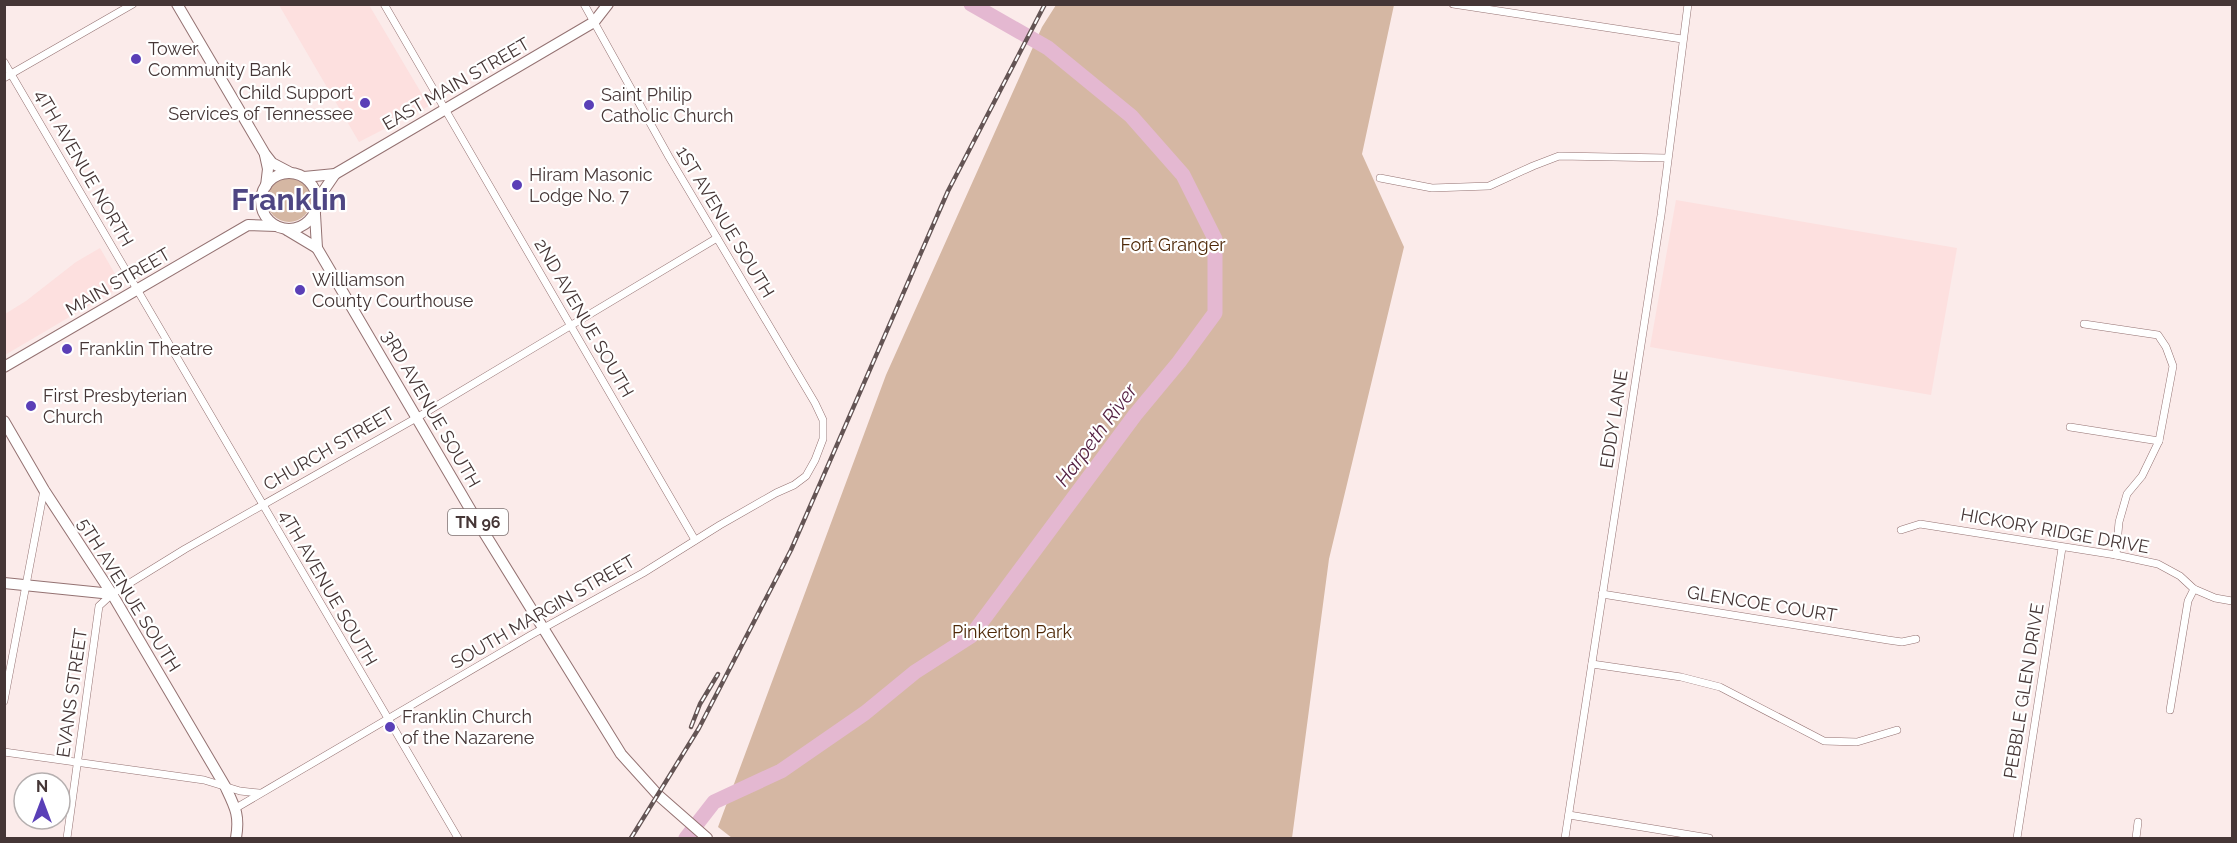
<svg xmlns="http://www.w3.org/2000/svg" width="2237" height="843" viewBox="0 0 2237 843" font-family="Raleway,sans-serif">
<rect width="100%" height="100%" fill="#fbebea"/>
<g fill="#fde0df">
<polygon points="279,5 369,5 429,106 359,142"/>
<polygon points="1676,200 1957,248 1931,395 1650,347"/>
<polygon points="100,248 122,286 5,355 5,314 26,301 76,262"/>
</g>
<g fill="#d5b7a3">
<polygon points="1056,5 1394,5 1362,154 1404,247 1329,559 1292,838 732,838 718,827 886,375 1042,27"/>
<circle cx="289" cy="200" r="22"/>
</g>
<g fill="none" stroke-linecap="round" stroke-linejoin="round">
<polyline stroke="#e4b8d1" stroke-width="15" points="686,838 714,802 781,771 865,713 915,672 971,636 1135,415 1179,362 1215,313 1215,239 1183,175 1131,116 1048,48 971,4"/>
<defs>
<g id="minor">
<polyline points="384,4 695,540"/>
<polyline points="1453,4 1682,39"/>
<polyline points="4,62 458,838"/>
<polyline points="4,78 133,4"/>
<polyline points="1380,178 1432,188 1489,186 1533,166 1559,156 1667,158"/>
<polyline points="2084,324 2158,335 2166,347 2173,366 2159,441 2142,476 2127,494 2119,522 2116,555"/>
<polyline points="2070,427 2159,441"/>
<polyline points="1901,530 1920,524 2116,555 2158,564 2180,576 2194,589 2215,598 2232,601"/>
<polyline points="1602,594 1888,640 1902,642 1916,639"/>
<polyline points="1592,664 1681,677 1720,687 1824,741 1857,742 1897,730"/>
<polyline points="4,701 44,490"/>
<polyline points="2170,710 2188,601 2194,589"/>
<polyline points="4,752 204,780 240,791 259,793"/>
<polyline points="236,808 531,635 643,573 720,525 776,493 794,485 806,476 815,460 823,439 823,420 815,403 669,157 584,4"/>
<polyline points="1569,815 1709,838"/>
<polyline points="67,838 99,606 112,594 185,549 418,417 717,238"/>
<polyline points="1565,838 1661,215 1688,4"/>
<polyline points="2017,838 2062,548"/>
<polyline points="2136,838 2138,822"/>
</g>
<g id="secondary">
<polyline points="177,4 265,154 272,163 291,173"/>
<polyline points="265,155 268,169 266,186"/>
<polyline points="4,583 112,594"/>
</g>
<g id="primary">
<circle cx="289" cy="201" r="28"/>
<polyline points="304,177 335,174 594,22 608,4"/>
<polyline points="318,199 335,174"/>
<polyline points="315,214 317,248 480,526 621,754 658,795 707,838"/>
<polyline points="287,230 317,248"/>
<polyline points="4,367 248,225 276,226"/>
<path d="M4,421l40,69 68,104 113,192c10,21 15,29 11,52"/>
</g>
</defs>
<use href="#minor" stroke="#947272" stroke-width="8"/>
<use href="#secondary" stroke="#947272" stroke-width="12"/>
<use href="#primary" stroke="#947272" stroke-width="12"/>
<use href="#minor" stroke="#fff" stroke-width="7"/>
<use href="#secondary" stroke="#fff" stroke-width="10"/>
<use href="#primary" stroke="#fff" stroke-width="10"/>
<defs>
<g id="rail">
<polyline points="691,727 700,704 718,674"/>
<polyline points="631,838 699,728 791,550 948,191 1045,4"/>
</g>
</defs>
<use href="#rail" stroke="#645454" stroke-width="4.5"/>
<use href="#rail" stroke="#fff" stroke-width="2" stroke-dasharray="7" stroke-linecap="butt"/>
</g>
<g fill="#5a3fb7" stroke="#fff" stroke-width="2">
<circle cx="136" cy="59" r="6"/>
<circle cx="365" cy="103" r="6"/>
<circle cx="589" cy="105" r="6"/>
<circle cx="517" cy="185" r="6"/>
<circle cx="300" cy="290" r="6"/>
<circle cx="67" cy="349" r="6"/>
<circle cx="31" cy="406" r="6"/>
<circle cx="390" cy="727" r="6"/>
</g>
<g text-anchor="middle" stroke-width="4.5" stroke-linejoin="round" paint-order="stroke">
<rect fill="#fff" stroke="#7d7272" stroke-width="1.5" x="448" y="509" width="60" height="26" rx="4.5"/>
<g font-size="16" font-weight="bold" fill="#453636">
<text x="478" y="528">TN 96</text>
</g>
<g font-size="18" fill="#453636" stroke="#fff" text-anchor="start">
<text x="148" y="55">Tower<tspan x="148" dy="21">Community Bank</tspan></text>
<text x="353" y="99" text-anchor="end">Child Support<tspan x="353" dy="21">Services of Tennessee</tspan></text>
<text x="601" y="101">Saint Philip<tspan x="601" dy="21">Catholic Church</tspan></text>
<text x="529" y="181">Hiram Masonic<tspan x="529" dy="21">Lodge No. 7</tspan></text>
<text x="312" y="286">Williamson<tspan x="312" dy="21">County Courthouse</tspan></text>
<text x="79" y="355">Franklin Theatre</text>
<text x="43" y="402">First Presbyterian<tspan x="43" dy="21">Church</tspan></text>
<text x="402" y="723">Franklin Church<tspan x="402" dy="21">of the Nazarene</tspan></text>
</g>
<g font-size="18" fill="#453636" stroke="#fff">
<text transform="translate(456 84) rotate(-30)" y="6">EAST MAIN STREET</text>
<text transform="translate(84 168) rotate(60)" y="6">4TH AVENUE NORTH</text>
<text transform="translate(725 222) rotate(59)" y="6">1ST AVENUE SOUTH</text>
<text transform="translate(118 282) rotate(-30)" y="6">MAIN STREET</text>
<text transform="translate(584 318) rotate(60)" y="6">2ND AVENUE SOUTH</text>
<text transform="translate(431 409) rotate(60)" y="6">3RD AVENUE SOUTH</text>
<text transform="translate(1614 419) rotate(-81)" y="6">EDDY LANE</text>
<text transform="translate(329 449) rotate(-30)" y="6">CHURCH STREET</text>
<text transform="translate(2055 531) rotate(10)" y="6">HICKORY RIDGE DRIVE</text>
<text transform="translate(328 588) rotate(60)" y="6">4TH AVENUE SOUTH</text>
<text transform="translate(129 595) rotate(58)" y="6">5TH AVENUE SOUTH</text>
<text transform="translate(1762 604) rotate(9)" y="6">GLENCOE COURT</text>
<text transform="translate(543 612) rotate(-30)" y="6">SOUTH MARGIN STREET</text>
<text transform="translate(2024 691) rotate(-81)" y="6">PEBBLE GLEN DRIVE</text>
<text transform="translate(72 693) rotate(-82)" y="6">EVANS STREET</text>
</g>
<g font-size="18" fill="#4f2908" stroke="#fff">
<text x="1173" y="251">Fort Granger</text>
<text x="1012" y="638">Pinkerton Park</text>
</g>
<g font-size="20" font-style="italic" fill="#542042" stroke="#fff">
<text transform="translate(1096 435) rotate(-53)" y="7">Harpeth River</text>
</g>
<g font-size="30" font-weight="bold" fill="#4e4683" stroke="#fff">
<text x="289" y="210">Franklin</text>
</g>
</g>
<rect width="2237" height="843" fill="none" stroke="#453636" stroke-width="12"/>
<g transform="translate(42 801)"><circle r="28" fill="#ffffff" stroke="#b5afaf" stroke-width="1.5"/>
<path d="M0-4.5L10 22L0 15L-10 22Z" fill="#5a3fb7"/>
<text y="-9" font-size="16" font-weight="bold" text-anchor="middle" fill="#453636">N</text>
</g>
</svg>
